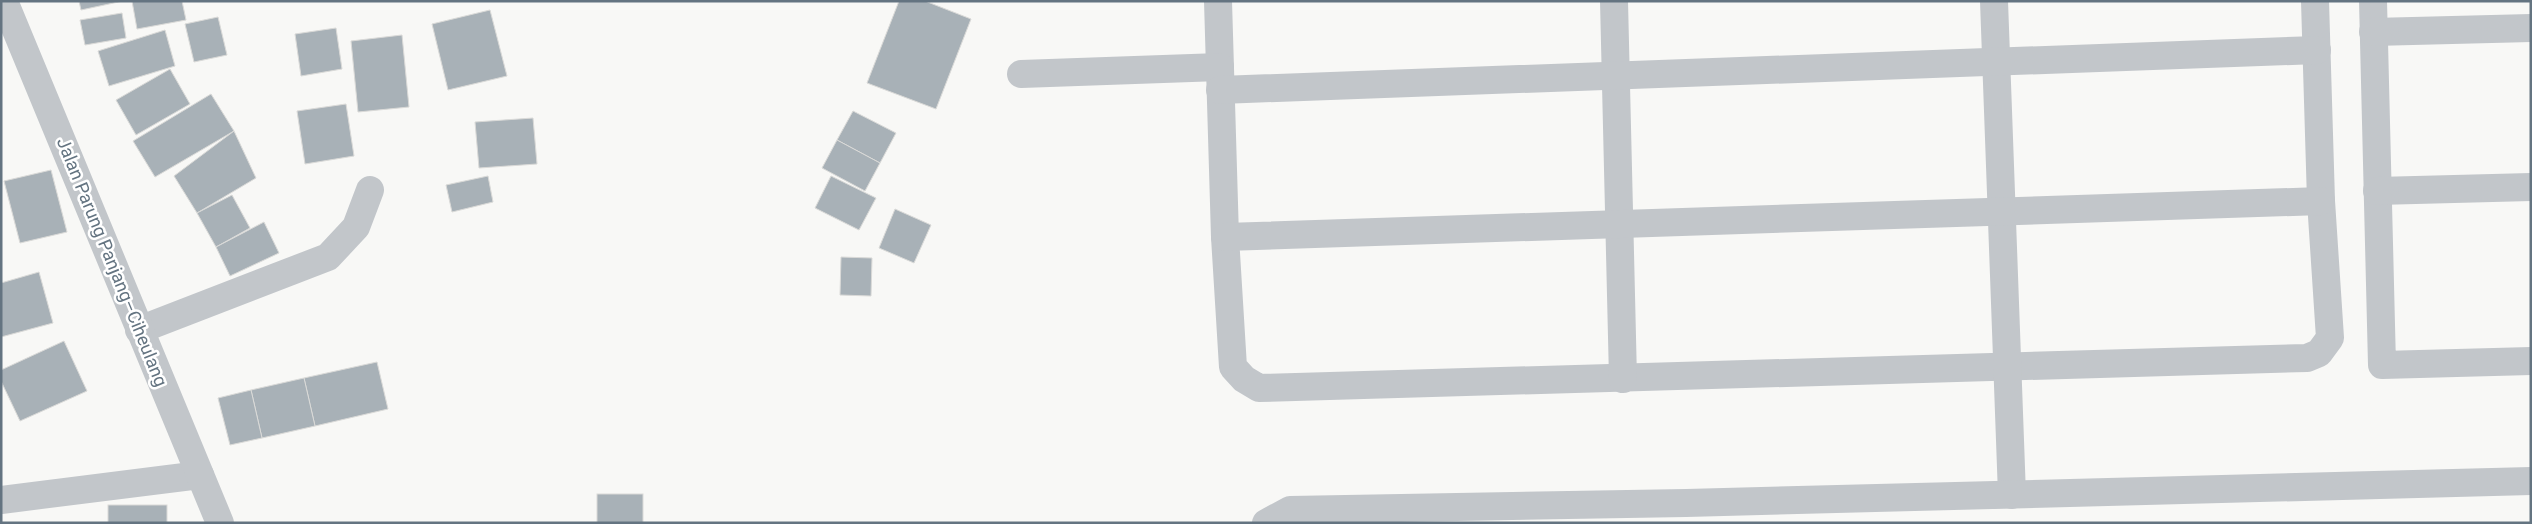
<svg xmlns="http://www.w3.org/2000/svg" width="2532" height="524" viewBox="0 0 2532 524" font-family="Roboto,sans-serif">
<rect width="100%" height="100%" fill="#f8f8f6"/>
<g fill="#a8b1b7" stroke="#dadad8">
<polygon points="79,1 123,1 81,10"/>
<polygon points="132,1 182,1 186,20 137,29"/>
<polygon points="899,1 925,1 971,19 936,109 867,83"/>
<polygon points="490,10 507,76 448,90 432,24"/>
<polygon points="122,13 126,38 85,45 80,20"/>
<polygon points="218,17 227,55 194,62 185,24"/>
<polygon points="336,28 342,69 301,76 295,34"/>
<polygon points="165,30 175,66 109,86 98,51"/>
<polygon points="402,35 409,107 358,112 351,41"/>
<polygon points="170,69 190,104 136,135 116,100"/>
<polygon points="211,94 234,131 155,177 133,141"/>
<polygon points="346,104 354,156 305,164 297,111"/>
<polygon points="853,111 896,133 880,163 837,140"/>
<polygon points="533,118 537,164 479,168 475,122"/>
<polygon points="234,131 256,178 197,213 174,176"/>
<polygon points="837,140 880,163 865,191 822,168"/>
<polygon points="51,170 67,232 20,243 4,181"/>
<polygon points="488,176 493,202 452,212 446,185"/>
<polygon points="831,176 876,198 859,230 815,208"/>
<polygon points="232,195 250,228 216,247 197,213"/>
<polygon points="895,209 931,225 914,263 879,248"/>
<polygon points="264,222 279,253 230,276 216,247"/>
<polygon points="841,257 872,258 871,296 840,295"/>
<polygon points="39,272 53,323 1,337 1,283"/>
<polygon points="64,341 87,391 20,421 1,381 1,370"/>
<polygon points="377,362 388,409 315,426 304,378"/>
<polygon points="304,378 315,426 262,438 251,390"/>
<polygon points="251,390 262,438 230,445 218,398"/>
<rect x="597" y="494" width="46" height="29"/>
<rect x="108" y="505" width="59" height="18"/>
</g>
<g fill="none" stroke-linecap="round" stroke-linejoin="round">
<g stroke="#c2c6ca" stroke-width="28">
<polyline points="1218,1 1225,237 1233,367 1244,379 1259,388 2307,358 2319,353 2330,338 2321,201 2315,1"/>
<polyline points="1614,1 1623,379"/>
<polyline points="1994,1 2012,495"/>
<polyline points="2373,1 2382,365 2531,361"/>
<polyline points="2373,32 2531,28"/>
<polyline points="1021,74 1220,67"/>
<polyline points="1220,90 2317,50"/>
<polyline points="2377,191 2531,187"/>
<polyline points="1225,237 2321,201"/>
<polyline points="139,330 328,257 356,227 370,190"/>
<polyline points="1,500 200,475"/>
<polyline points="1266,523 1290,510 1686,503 2531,481"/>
</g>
<polyline stroke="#c2c6ca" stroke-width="28" points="4,1 220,523"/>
</g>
<g text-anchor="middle" stroke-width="5" stroke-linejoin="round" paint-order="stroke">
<g font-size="18" fill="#647481" stroke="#fff">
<text transform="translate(112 262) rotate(68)" y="6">Jalan Parung Panjang–Ciheulang</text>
</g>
</g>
<rect width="2532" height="524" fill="none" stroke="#647481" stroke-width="5"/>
</svg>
